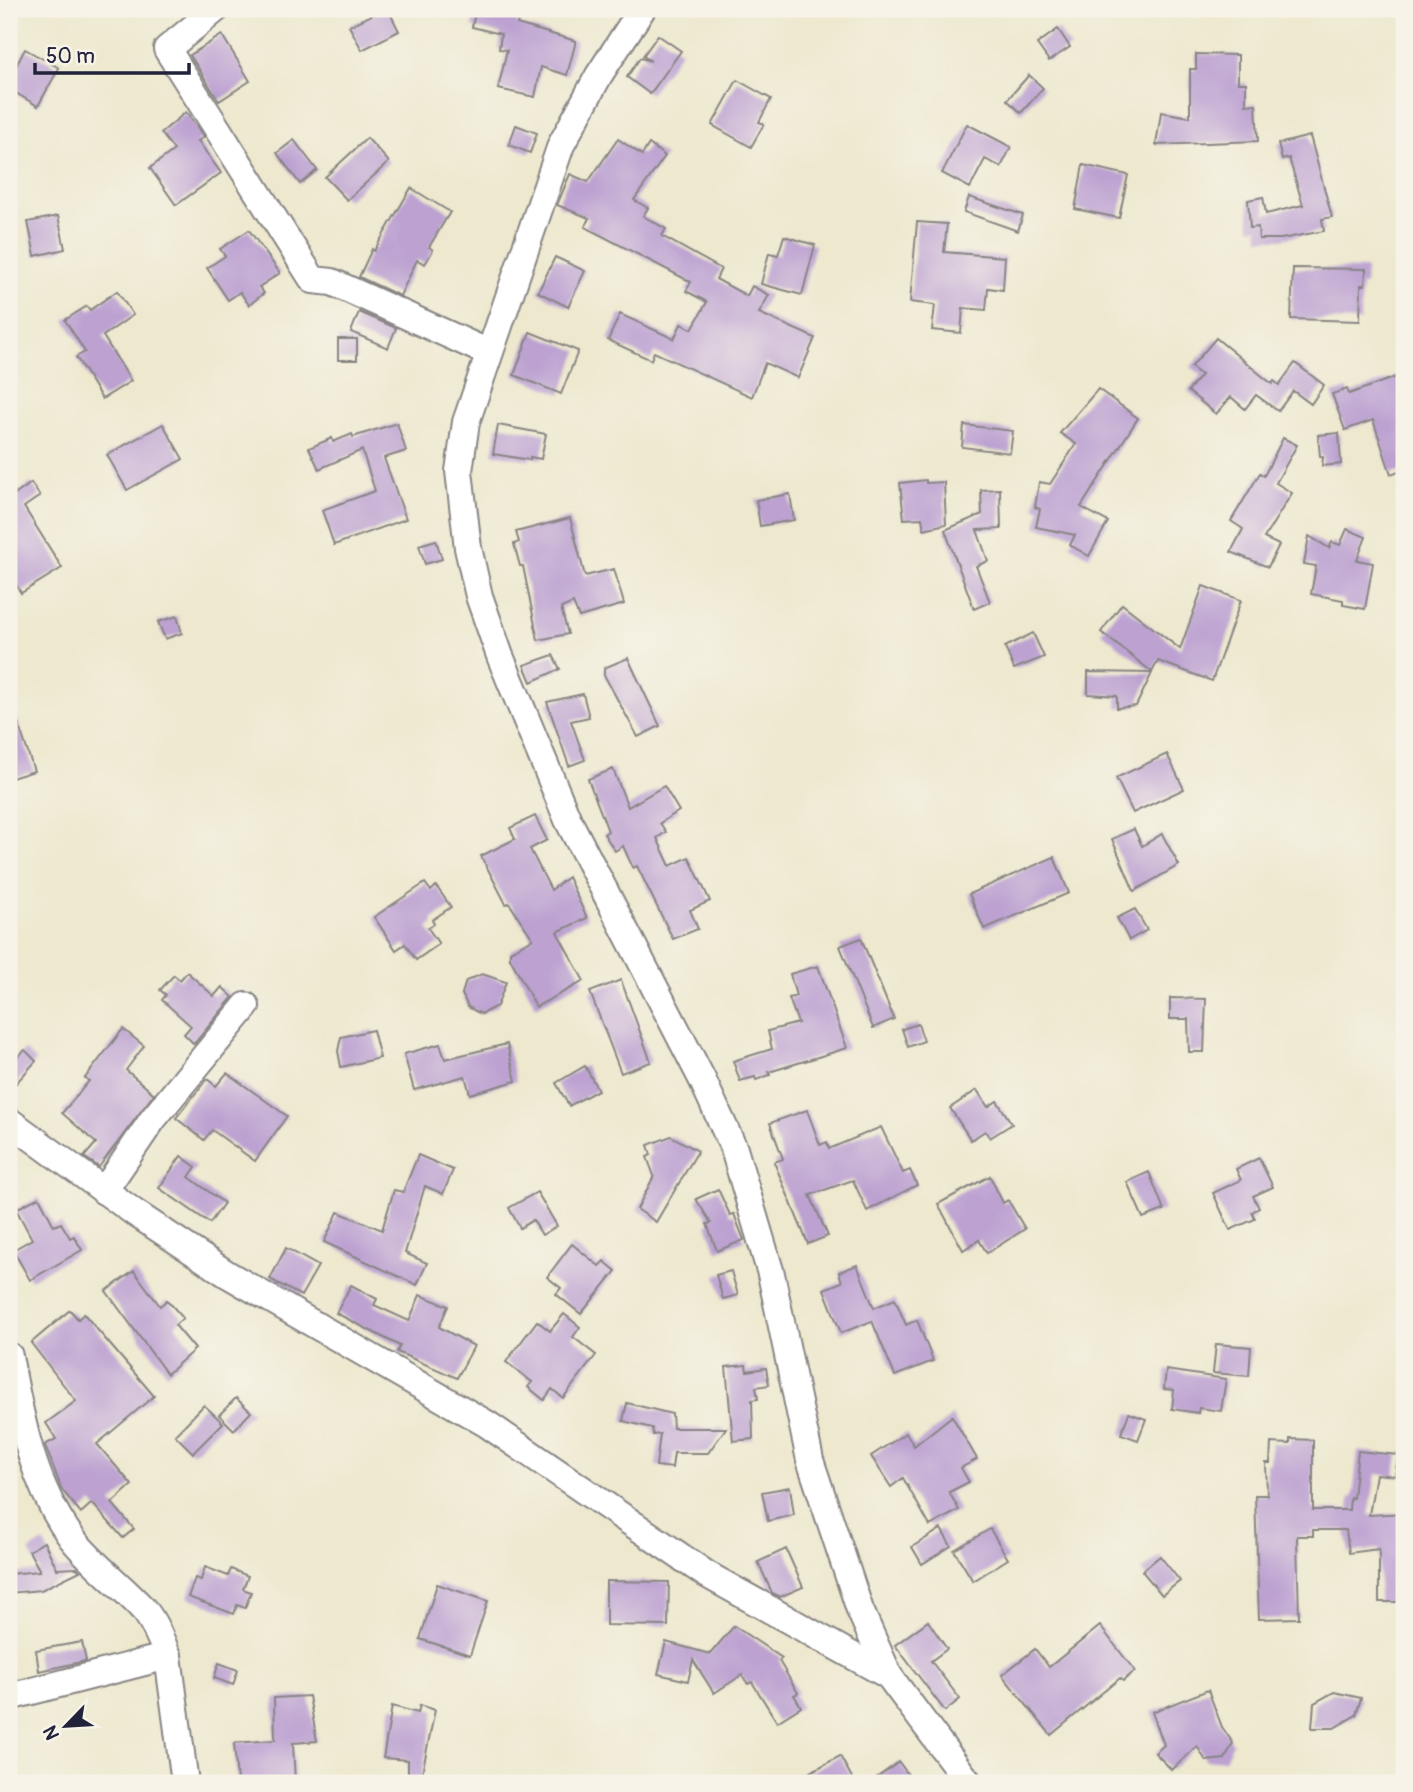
<svg xmlns="http://www.w3.org/2000/svg" width="1413" height="1792" viewBox="0 0 1413 1792" font-family="Pangolin,sans-serif">
<rect width="100%" height="100%" fill="#f7f3e8"/>
<filter id="ink" filterUnits="userSpaceOnUse"><feTurbulence type="fractalNoise" baseFrequency=".0143" numOctaves="2"/><feDisplacementMap in="SourceGraphic" scale="14" xChannelSelector="R" yChannelSelector="G"/><feConvolveMatrix kernelMatrix="1 2 1 2 8 2 1 2 1" color-interpolation-filters="sRGB"/></filter>
<filter id="wash" filterUnits="userSpaceOnUse"><feTurbulence type="fractalNoise" baseFrequency=".00686" numOctaves="4" result="noise"/><feDisplacementMap in="SourceGraphic" scale="28" xChannelSelector="R" yChannelSelector="G"/><feGaussianBlur stdDeviation="1.57" result="paint"/><feColorMatrix in="noise" values="0 0 0 0 0 0 0 0 0 0 0 0 0 0 0 0 0 1.4 0 .05"/><feComposite in="paint" operator="in"/></filter>
<g filter="url(#wash)">
<rect width="100%" height="100%" fill="#ede8ce"/>
<g id="blocks">
<g fill="#bca1d1">
<polygon points="384,9 388,9 399,31 362,50 349,26"/>
<polygon points="476,9 521,9 517,24 576,41 567,75 541,67 535,97 498,89 507,50 499,49 501,34 472,27"/>
<polygon points="1058,29 1070,47 1049,61 1037,44"/>
<polygon points="222,35 250,81 219,101 190,55"/>
<polygon points="658,35 681,51 650,94 627,77 640,58 651,61 643,56"/>
<polygon points="25,49 59,68 38,106 9,89 9,79"/>
<polygon points="1196,54 1238,55 1238,83 1246,83 1246,105 1256,104 1258,141 1156,145 1161,112 1190,117 1190,69 1196,69"/>
<polygon points="1029,75 1043,88 1021,113 1007,100"/>
<polygon points="737,80 771,99 759,122 764,124 751,147 712,125"/>
<polygon points="186,112 204,137 198,141 221,173 176,205 150,168 174,150 161,133"/>
<polygon points="967,124 1011,147 1001,167 985,159 970,188 942,173"/>
<polygon points="516,125 537,133 530,153 509,145"/>
<polygon points="1310,136 1332,217 1322,219 1324,231 1281,239 1259,239 1258,227 1250,228 1248,200 1263,197 1266,214 1303,205 1289,158 1282,160 1278,144"/>
<polygon points="367,138 389,162 347,200 325,177"/>
<polygon points="618,139 642,155 649,144 665,156 634,200 648,208 643,216 666,229 662,236 721,269 716,279 747,296 752,286 769,295 759,313 815,338 798,378 765,363 752,397 654,352 651,360 608,340 620,314 674,339 681,324 692,329 707,302 686,291 691,282 585,227 589,218 557,205 570,174 588,182"/>
<polygon points="294,140 317,170 300,184 277,153"/>
<polygon points="1083,165 1128,175 1119,218 1075,209"/>
<polygon points="411,188 450,212 429,247 433,250 425,264 417,260 400,296 359,277 372,249 374,251"/>
<polygon points="969,197 1023,215 1018,231 964,212"/>
<polygon points="58,216 65,249 35,256 28,222"/>
<polygon points="917,222 947,224 944,252 1005,257 1003,290 988,288 986,310 963,308 961,333 932,330 935,305 910,302"/>
<polygon points="249,230 280,273 259,287 264,293 249,305 240,292 228,300 207,268 225,256 220,249"/>
<polygon points="784,236 815,245 802,295 761,284 769,253 778,255"/>
<polygon points="555,257 585,271 568,307 538,292"/>
<polygon points="1293,268 1366,269 1365,285 1361,285 1360,321 1291,319"/>
<polygon points="117,291 133,315 103,336 131,381 102,399 76,357 85,352 65,320 87,306 90,310"/>
<polygon points="359,312 396,328 388,348 351,332"/>
<polygon points="530,332 578,351 561,394 514,375"/>
<polygon points="1216,338 1272,384 1274,381 1279,385 1295,363 1324,385 1311,404 1293,391 1278,411 1256,395 1245,409 1231,397 1216,414 1188,391 1201,375 1191,367"/>
<rect x="338" y="339" width="19" height="21"/>
<polygon points="1404,374 1404,469 1391,474 1373,420 1345,430 1332,394 1347,389 1349,394"/>
<polygon points="1098,389 1138,418 1081,507 1108,522 1089,556 1070,545 1075,535 1036,527 1040,509 1035,507 1039,482 1050,484 1076,444 1060,433"/>
<polygon points="397,423 406,451 384,458 406,519 334,545 322,510 375,491 362,450 319,469 309,448 332,438 333,442 352,434 353,437"/>
<polygon points="163,424 183,459 127,490 107,455"/>
<polygon points="498,425 546,434 541,459 530,457 530,460 493,454"/>
<polygon points="964,425 1013,431 1010,453 962,447"/>
<polygon points="1339,433 1341,464 1322,466 1323,457 1320,456 1318,435"/>
<polygon points="1283,438 1297,445 1276,483 1292,493 1264,538 1279,545 1268,567 1231,552 1243,529 1231,521 1260,473 1264,476"/>
<polygon points="926,480 926,483 944,482 946,524 924,529 922,518 904,519 900,483"/>
<polygon points="9,482 16,494 31,483 40,496 24,507 62,568 21,593 9,573"/>
<polygon points="1000,489 1001,529 977,530 988,561 976,566 990,602 974,609 945,530 982,514 981,490"/>
<polygon points="790,494 794,520 760,526 756,500"/>
<polygon points="570,518 585,576 614,569 624,604 579,617 573,603 561,608 568,634 538,640 523,566 520,566 514,544 519,542 516,532"/>
<polygon points="1347,529 1366,537 1357,560 1373,563 1365,609 1343,605 1343,600 1311,594 1316,566 1304,564 1309,536 1329,548 1332,542 1340,545"/>
<polygon points="436,540 442,559 425,564 419,545"/>
<polygon points="1203,586 1241,600 1212,681 1158,661 1152,672 1101,632 1122,604 1180,649"/>
<polygon points="177,616 182,633 165,639 158,622"/>
<polygon points="1033,633 1044,657 1014,669 1005,647"/>
<polygon points="553,655 560,669 531,682 524,665"/>
<polygon points="628,658 660,726 638,737 604,675 604,668"/>
<polygon points="1088,672 1152,673 1136,706 1117,708 1117,696 1088,694"/>
<polygon points="583,694 589,717 571,721 585,760 569,766 547,702"/>
<polygon points="9,704 12,704 34,771 9,779"/>
<polygon points="1167,754 1184,789 1133,813 1116,778"/>
<polygon points="613,769 628,807 664,786 679,811 660,823 666,832 657,838 670,866 689,857 710,901 690,910 698,929 673,939 637,866 633,868 623,846 615,851 604,834 608,831 588,779"/>
<polygon points="535,816 547,840 530,849 551,890 568,877 587,918 557,932 584,981 536,1007 510,958 510,951 533,939 509,903 506,904 481,856 515,839 510,828"/>
<polygon points="1134,829 1142,846 1162,834 1179,865 1134,891 1112,839"/>
<polygon points="1054,857 1069,893 984,929 969,894"/>
<polygon points="425,883 431,891 436,886 451,907 432,920 434,924 428,928 439,944 416,960 405,944 396,950 374,917"/>
<polygon points="1135,909 1147,930 1129,940 1117,918"/>
<polygon points="861,938 894,1019 873,1028 840,946"/>
<polygon points="818,966 847,1048 769,1072 770,1075 756,1080 755,1077 740,1081 733,1061 772,1049 768,1031 798,1023 789,998 796,996 790,974"/>
<polygon points="187,972 214,996 222,987 233,997 194,1044 184,1034 191,1026 162,1000 166,995 160,990 174,975 180,980"/>
<polygon points="482,974 506,982 497,1006 481,1014 468,1007 462,994 466,981"/>
<polygon points="621,980 651,1062 621,1073 590,992"/>
<polygon points="1170,998 1206,999 1204,1052 1189,1052 1188,1019 1170,1019"/>
<polygon points="918,1024 924,1041 908,1047 902,1029"/>
<polygon points="123,1029 144,1046 126,1070 154,1094 99,1167 84,1157 96,1143 62,1113 89,1081 85,1078"/>
<polygon points="373,1030 380,1058 341,1067 338,1051 341,1037"/>
<polygon points="440,1044 445,1059 507,1044 516,1081 470,1094 465,1076 414,1090 404,1054"/>
<polygon points="9,1050 16,1058 25,1050 36,1061 9,1091"/>
<polygon points="585,1066 598,1090 569,1106 556,1083"/>
<polygon points="227,1073 287,1116 255,1161 212,1130 204,1140 176,1118 207,1079 216,1086"/>
<polygon points="977,1090 988,1107 997,1101 1012,1124 990,1138 985,1131 971,1140 950,1108"/>
<polygon points="807,1110 820,1145 827,1142 829,1149 881,1127 903,1173 910,1170 917,1185 867,1211 853,1180 810,1195 828,1236 808,1244 774,1162 783,1159 770,1123"/>
<polygon points="671,1136 698,1151 656,1222 637,1209 654,1176 647,1157 651,1155 648,1145"/>
<polygon points="418,1155 453,1170 443,1194 425,1186 405,1253 427,1263 417,1285 324,1242 338,1212 382,1230 394,1190 403,1192"/>
<polygon points="181,1156 196,1167 189,1177 224,1203 210,1223 159,1188"/>
<polygon points="1259,1158 1273,1187 1253,1196 1259,1208 1252,1212 1255,1219 1230,1230 1213,1193 1241,1180 1236,1169"/>
<polygon points="1149,1172 1164,1210 1143,1218 1127,1182"/>
<polygon points="990,1176 1003,1203 1008,1200 1025,1229 987,1253 979,1240 963,1250 938,1204"/>
<polygon points="718,1189 730,1215 734,1214 744,1240 717,1251 707,1224 711,1223 696,1199"/>
<polygon points="537,1192 557,1226 542,1235 533,1220 520,1228 509,1208"/>
<polygon points="39,1197 54,1226 61,1223 70,1238 74,1236 82,1250 30,1280 13,1250 32,1239 16,1209"/>
<polygon points="572,1244 599,1266 604,1261 616,1271 581,1314 556,1294 561,1288 547,1277"/>
<polygon points="286,1248 318,1266 301,1296 270,1279"/>
<polygon points="857,1265 874,1308 895,1299 906,1325 917,1320 933,1361 895,1376 872,1321 841,1333 824,1289 842,1282 839,1272"/>
<polygon points="134,1271 160,1306 167,1300 183,1318 175,1325 195,1349 167,1374 106,1291"/>
<polygon points="731,1271 738,1295 723,1299 716,1275"/>
<polygon points="351,1285 377,1299 374,1305 409,1321 420,1295 448,1306 439,1327 474,1346 457,1378 397,1352 400,1346 336,1313"/>
<polygon points="70,1310 78,1319 84,1314 154,1396 97,1444 132,1485 112,1503 134,1529 123,1538 92,1503 81,1513 62,1490 45,1445 56,1439 46,1423 76,1401 31,1343"/>
<polygon points="564,1314 580,1327 573,1337 596,1355 563,1398 552,1389 544,1400 528,1387 532,1382 506,1362 537,1321 550,1331"/>
<polygon points="1216,1344 1251,1347 1249,1376 1213,1373"/>
<polygon points="746,1365 747,1371 766,1368 769,1385 756,1387 758,1399 752,1400 753,1439 733,1441 726,1367"/>
<polygon points="1166,1370 1226,1379 1221,1411 1199,1408 1198,1413 1172,1409 1174,1390 1164,1389"/>
<polygon points="236,1398 251,1412 234,1430 219,1415"/>
<polygon points="627,1403 672,1414 673,1428 726,1428 708,1453 674,1453 672,1468 656,1466 660,1434 653,1435 652,1428 623,1421"/>
<polygon points="204,1405 223,1423 193,1453 175,1435"/>
<polygon points="1129,1413 1146,1419 1138,1440 1121,1434"/>
<polygon points="952,1416 977,1459 961,1468 969,1482 949,1492 959,1510 930,1526 903,1478 891,1487 871,1456 906,1433 914,1446"/>
<polygon points="1290,1439 1313,1440 1313,1510 1349,1510 1350,1497 1353,1498 1358,1451 1398,1455 1395,1476 1376,1474 1369,1515 1404,1513 1403,1602 1379,1602 1379,1549 1349,1553 1346,1530 1313,1530 1313,1536 1297,1536 1299,1618 1259,1619 1255,1495 1267,1495 1266,1463 1270,1463 1271,1443 1290,1444"/>
<polygon points="790,1487 794,1515 768,1521 762,1492"/>
<polygon points="941,1529 951,1546 922,1564 912,1547"/>
<polygon points="990,1529 1008,1559 973,1581 954,1550"/>
<polygon points="44,1542 57,1569 77,1568 80,1571 41,1590 9,1593 9,1574 40,1571 29,1551"/>
<polygon points="786,1549 803,1587 780,1597 772,1593 758,1562"/>
<polygon points="1160,1556 1180,1581 1162,1595 1142,1571"/>
<polygon points="205,1567 228,1576 231,1569 248,1576 243,1589 251,1592 245,1608 237,1605 234,1614 188,1597 195,1578 201,1580"/>
<polygon points="606,1581 669,1582 668,1626 606,1625"/>
<polygon points="437,1584 488,1601 470,1655 420,1639"/>
<polygon points="928,1621 947,1649 931,1661 960,1699 945,1711 895,1645"/>
<polygon points="734,1626 782,1658 779,1661 798,1693 794,1695 801,1707 777,1722 752,1682 748,1684 742,1675 714,1693 693,1660 688,1681 658,1674 666,1642 710,1654"/>
<polygon points="1100,1626 1135,1671 1123,1681 1120,1678 1051,1735 1002,1675 1035,1649 1049,1667"/>
<polygon points="82,1642 86,1661 39,1671 36,1650"/>
<polygon points="219,1663 238,1670 233,1685 214,1678"/>
<polygon points="1208,1690 1222,1727 1233,1743 1225,1759 1206,1761 1197,1746 1172,1770 1155,1753 1164,1745 1152,1712"/>
<polygon points="1334,1692 1361,1698 1356,1715 1334,1728 1312,1728 1314,1703"/>
<polygon points="309,1696 317,1741 293,1743 295,1783 279,1783 278,1779 237,1782 234,1743 275,1740 274,1698"/>
<polygon points="420,1705 435,1710 420,1783 408,1783 408,1760 383,1758 392,1706 418,1713"/>
<polygon points="840,1756 855,1783 790,1783"/>
<polygon points="899,1762 914,1783 869,1783"/>
</g>
</g>
</g>
<g filter="url(#ink)">
<use href="#blocks" fill-opacity="0" stroke="#888584" stroke-width="2"/>
<g fill="none" stroke-linecap="round" stroke-linejoin="round">
<defs>
<g id="minor">
<polyline points="216,9 167,49 313,280 332,282 489,353"/>
<polyline points="642,9 599,75 561,145 466,422 459,471 468,548 479,596 500,656 568,820 702,1079 734,1149 771,1274 810,1460 860,1610 889,1676"/>
<polyline points="9,1121 135,1213 227,1274 487,1424 706,1574 889,1676 969,1783"/>
<polyline points="104,1191 153,1119 246,1006"/>
<path d="M9,1356c12,64 23,127 62,181 21,27 49,47 72,72 11,11 18,32 25,47l-159,41"/>
<polyline points="168,1656 185,1783"/>
</g>
</defs>
<use href="#minor" stroke="#888584" stroke-width="30"/>
<use href="#minor" stroke="#fff" stroke-width="26"/>
</g>
</g>
<rect width="1413" height="1792" fill="none" stroke="#f7f3e8" stroke-width="35"/>
<g transform="translate(66 1726) rotate(245)" stroke="#f7f3e8" stroke-width="5" paint-order="stroke">
<path d="M0-5L12 26L0 18L-12 26Z" fill="#22223b"/>
<text y="-10" font-size="19" font-weight="bold" text-anchor="middle" fill="#22223b">N</text>
</g>
<path d="M35 63v10h154v-10" fill="none" stroke="#22223b" stroke-width="3.5"/>
<text x="46" y="63" font-size="21" fill="#22223b" stroke="#f7f3e8" stroke-width="5" paint-order="stroke">50 m</text>
</svg>
